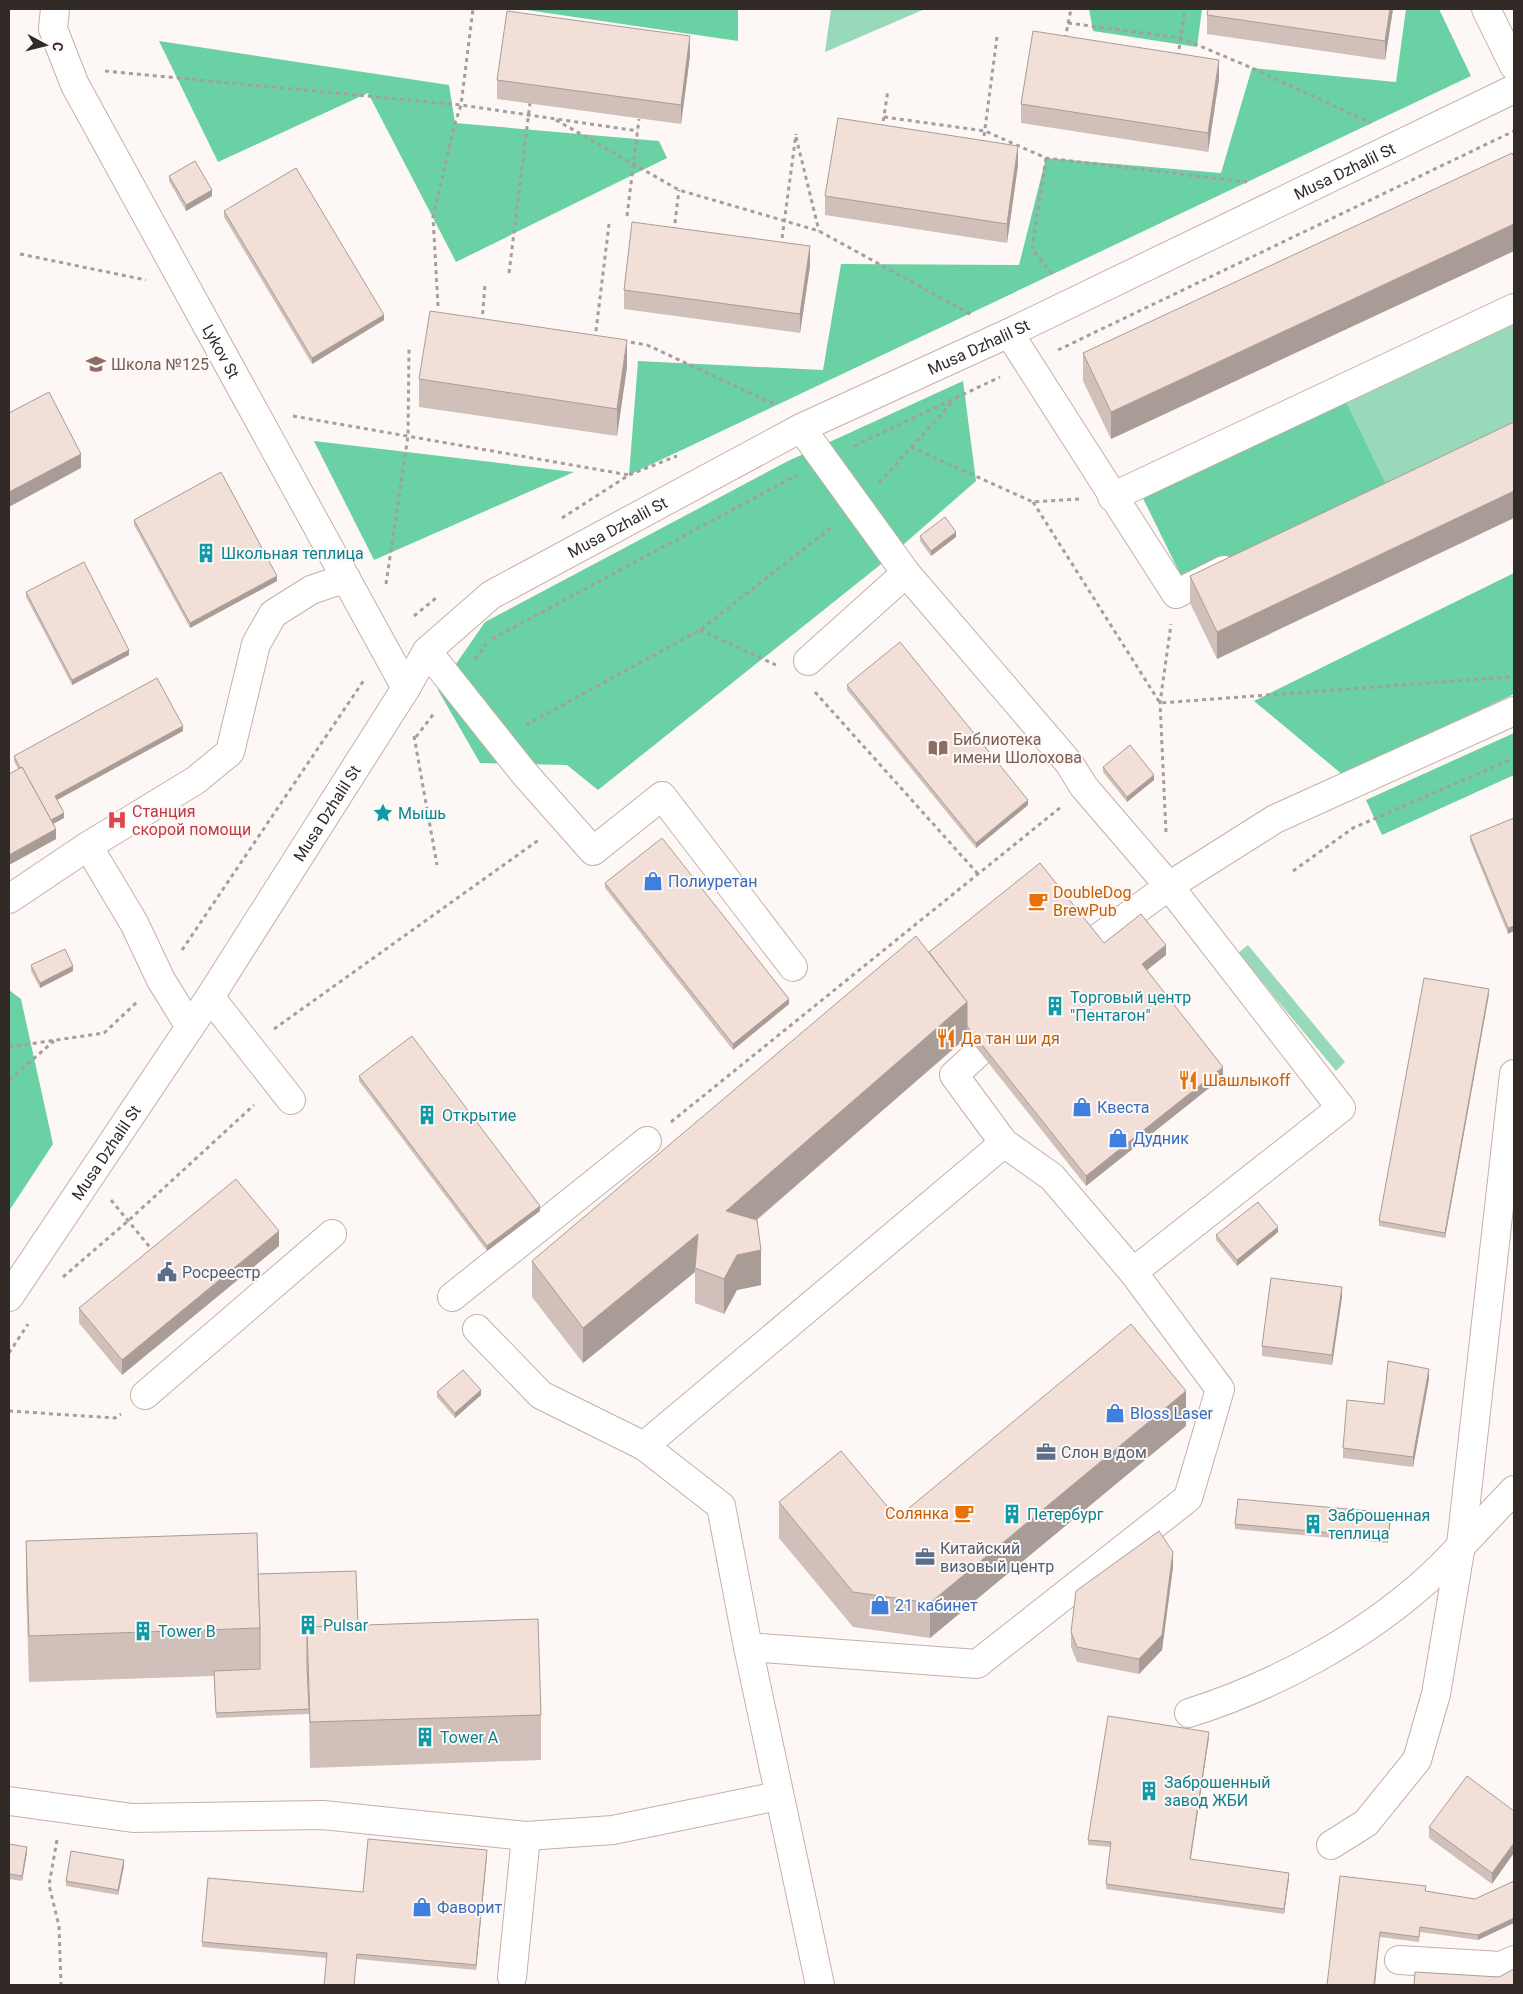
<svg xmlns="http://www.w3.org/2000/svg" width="1523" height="1994" viewBox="0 0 1523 1994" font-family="Roboto,sans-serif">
<rect width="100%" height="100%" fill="#fdf8f6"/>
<g fill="#98d9b9">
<polygon points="831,9 925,9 825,52"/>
<polygon points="1514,308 1514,425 1388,488 1341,391"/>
<polygon points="1248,945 1345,1062 1336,1071 1238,953"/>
</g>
<g fill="#69d1a3">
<polygon points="520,9 738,9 738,41"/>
<polygon points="1089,9 1202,9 1197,47 1093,31"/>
<polygon points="1406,9 1439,9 1471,76 629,475 638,361 823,370 841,264 1019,265 1046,158 1221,173 1252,68 1396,82"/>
<polygon points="159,41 449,85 455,123 659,141 667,158 456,262 368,93 218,162"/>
<polygon points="963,381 976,481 880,565 598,790 567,765 480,763 438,690 485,622 788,461"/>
<polygon points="1341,391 1388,488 1187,588 1137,486"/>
<polygon points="314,441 574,472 374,560"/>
<polygon points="1514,573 1514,694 1343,775 1254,701"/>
<polygon points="1514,733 1514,775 1382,835 1366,800"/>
<polygon points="9,990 21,999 53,1144 9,1211"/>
</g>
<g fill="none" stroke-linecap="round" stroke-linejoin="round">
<defs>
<g id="minor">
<path id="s1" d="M55,9l-2,20 22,56 331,603"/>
<polyline points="1486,9 1514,66"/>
<polyline points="1009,333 1176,594 1224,570"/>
<polyline points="801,428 906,573 1069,763 1084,787 1169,886 1341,1108 1133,1272"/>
<polyline points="1112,497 1514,308"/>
<polyline points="427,651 524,773 593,851 662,796 793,967"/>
<polyline points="808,661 906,573"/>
<polyline points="88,846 134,923 161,980 190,1027"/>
<polyline points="9,899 88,846 196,780 230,752 256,644 273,614 311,590 346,578"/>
<polyline points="1094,941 1169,886 1275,819 1514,711"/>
<polyline points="210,997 291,1100"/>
<path id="s2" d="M9,1297l201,-300 196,-309 21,-37 64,-56 310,-167 208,-95 505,-244"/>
<polyline points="452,1297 647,1141"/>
<polyline points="477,1329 541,1395 644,1446 721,1506 748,1647 820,1985"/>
<polyline points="145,1395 332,1234"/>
<polyline points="644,1446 1004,1143"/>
<polyline points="748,1647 977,1664 1188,1498 1220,1389 1133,1272 1052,1177 1004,1143 954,1075 979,1052"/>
<path d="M1189,1713c85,-27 171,-73 238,-133 30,-28 58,-60 87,-90"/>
<polyline points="9,1801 133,1818 323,1815 526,1836 613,1830 778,1796"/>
<polyline points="1331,1845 1366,1823 1417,1760 1436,1694 1461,1545 1514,1074"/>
<polyline points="1399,1960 1501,1966 1514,1960"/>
<polyline points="512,1977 526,1836"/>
</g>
</defs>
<use href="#minor" stroke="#c6b0a6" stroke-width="30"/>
<g stroke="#a59e9c" stroke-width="3" stroke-dasharray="4 4" stroke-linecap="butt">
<polyline points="1068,23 1181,38 1252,68 1371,123"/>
<polyline points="1065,39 1071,9"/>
<polyline points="1178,57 1185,9"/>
<polyline points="105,71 461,105 638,131"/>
<polyline points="884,117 985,131 1046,158 1247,182"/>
<polyline points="556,120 679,190 819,231 972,315"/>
<polyline points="882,129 888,90"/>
<polyline points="796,137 819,231"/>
<polyline points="983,144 997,37"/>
<polyline points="1046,158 1032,249 1054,276"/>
<polyline points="627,216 639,119"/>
<polyline points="674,231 679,190"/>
<polyline points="781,246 796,134"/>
<polyline points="20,254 146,280"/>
<polyline points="509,273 530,103"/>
<polyline points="438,306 433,217 455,123 461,105 473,9"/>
<polyline points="482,322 485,284"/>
<polyline points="595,339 609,224"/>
<polyline points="623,341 647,345 776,405"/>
<polyline points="1058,350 1514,131"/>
<polyline points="293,416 629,475"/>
<polyline points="854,446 1000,377"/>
<polyline points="911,447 1033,502 1079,499"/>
<polyline points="879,483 954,400"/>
<polyline points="1033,502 1160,703 1509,677"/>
<polyline points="562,518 629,475 677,456"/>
<polyline points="386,584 408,436 409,349"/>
<polyline points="414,616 436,598"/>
<polyline points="700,630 776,665"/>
<polyline points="492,639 797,475"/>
<polyline points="475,659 486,644"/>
<polyline points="815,692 978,874"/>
<polyline points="526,725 700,630 833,526"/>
<polyline points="414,736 437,865"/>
<polyline points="416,737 435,712"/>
<polyline points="1166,832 1160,703 1171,624"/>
<polyline points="1293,871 1353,828 1514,758"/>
<polyline points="182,950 364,680"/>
<polyline points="274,1029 540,839"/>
<polyline points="9,1047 104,1033 137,1002"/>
<polyline points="9,1080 54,1041"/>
<polyline points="671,1122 1061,807"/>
<polyline points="111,1200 153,1251"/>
<polyline points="63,1277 128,1221 254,1105"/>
<polyline points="9,1353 28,1324"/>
<polyline points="9,1411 115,1418 121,1414"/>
<polyline points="57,1840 49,1885 59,1926 61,1985"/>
</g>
<use href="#minor" stroke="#fff" stroke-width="28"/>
</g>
<g fill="#d0c0b9">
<polygon points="1393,9 1385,60 1207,34 1207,15"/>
<polygon points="690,56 681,124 497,99 497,80"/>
<polygon points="1219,79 1208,152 1021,123 1021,104"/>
<polygon points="1514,157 1514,251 1111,439 1083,381 1083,353"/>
<polygon points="1018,165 1007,243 825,215 825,196"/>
<polygon points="169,176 212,196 186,211 169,181"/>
<polygon points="224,211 384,320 312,364 224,217"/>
<polygon points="810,266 800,333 624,309 624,290"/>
<polygon points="627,367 617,436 419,407 419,379"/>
<polygon points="1514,422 1217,659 1190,603 1190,576"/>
<polygon points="134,520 277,581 190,628 134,525"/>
<polygon points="920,536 956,537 931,556 920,541"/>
<polygon points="26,592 129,655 72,685 26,597"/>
<polygon points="847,685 1028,805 976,848 847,690"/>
<polygon points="183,731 57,800 64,818 53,824 56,839 9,865 9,774 18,769 14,761 14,756"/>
<polygon points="1103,767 1154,780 1127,802 1103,772"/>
<polygon points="1514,818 1508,934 1470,841 1470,836"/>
<polygon points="605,883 789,1004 733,1050 605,888"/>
<polygon points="1104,943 1166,955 1147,970 1223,1077 1086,1186 967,1036 967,1037 757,1220 761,1285 737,1290 724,1314 695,1303 695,1272 583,1363 532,1297 532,1261 929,952"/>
<polygon points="31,965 73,971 40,988 31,971"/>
<polygon points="1489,994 1445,1238 1379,1226 1379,1221"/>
<polygon points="359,1076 540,1211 487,1251 359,1081"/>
<polygon points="1278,1232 1237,1266 1216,1240 1216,1235"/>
<polygon points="279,1246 122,1375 79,1323 79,1308"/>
<polygon points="1342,1297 1332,1365 1262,1356 1262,1346"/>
<polygon points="1429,1379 1413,1467 1343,1458 1343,1448 1384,1404"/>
<polygon points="437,1392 481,1395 455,1418 437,1397"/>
<polygon points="1186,1426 930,1638 853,1627 779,1538 779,1502 897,1518"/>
<polygon points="1391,1518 1388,1543 1235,1529 1235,1524"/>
<polygon points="26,1541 258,1574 358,1625 541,1715 541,1760 310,1768 309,1714 216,1718 214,1676 29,1682 26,1587"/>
<polygon points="1173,1567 1162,1650 1139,1674 1077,1662 1071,1647 1071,1632"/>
<polygon points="1209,1737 1190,1859 1289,1878 1284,1914 1106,1889 1111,1847 1088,1845 1088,1840"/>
<polygon points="1514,1811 1492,1884 1429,1838 1429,1827"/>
<polygon points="9,1844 27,1852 22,1881 9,1879"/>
<polygon points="487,1855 476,1970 357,1959 326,1958 202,1947 202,1942 363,1892"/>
<polygon points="124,1866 118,1895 66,1886 66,1881"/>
<polygon points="1340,1876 1426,1891 1475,1899 1514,1881 1478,1940 1420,1932 1419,1942 1380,1937"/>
</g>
<g fill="#a99c96">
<polygon points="1390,9 1393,9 1385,60 1385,41"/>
<polygon points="690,36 690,56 681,124 681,105"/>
<polygon points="1219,60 1219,79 1208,152 1208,133"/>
<polygon points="1018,146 1018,165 1007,243 1007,224"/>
<polygon points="212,190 212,196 186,211 186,205"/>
<polygon points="1514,224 1514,251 1111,439 1111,412"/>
<polygon points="810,246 810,266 800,333 800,314"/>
<polygon points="384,315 384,320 312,364 312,358"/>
<polygon points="627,340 627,367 617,436 617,409"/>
<polygon points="81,454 81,468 9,507 9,492"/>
<polygon points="1514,491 1514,518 1217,659 1217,632"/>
<polygon points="956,532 956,537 931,556 931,551"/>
<polygon points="277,576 277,581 190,628 190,623"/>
<polygon points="129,650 129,655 72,685 72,680"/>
<polygon points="183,726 183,731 55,801 55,796"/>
<polygon points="1154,775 1154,780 1127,802 1127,797"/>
<polygon points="1028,800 1028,805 976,848 976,843"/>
<polygon points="64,813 64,818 49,826 49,821"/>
<polygon points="56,829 56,839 9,865 9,855"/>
<polygon points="1514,926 1514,931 1508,934 1508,928"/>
<polygon points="1166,945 1166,955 1142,974 1142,964"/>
<polygon points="73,966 73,971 40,988 40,983"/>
<polygon points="1489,989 1489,994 1445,1238 1445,1233"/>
<polygon points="789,999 789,1004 733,1050 733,1044"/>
<polygon points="967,1002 967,1037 726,1246 726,1211"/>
<polygon points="1223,1067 1223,1077 1086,1186 1086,1176"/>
<polygon points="540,1206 540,1211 487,1251 487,1246"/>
<polygon points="1278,1227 1278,1232 1237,1266 1237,1260"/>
<polygon points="279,1231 279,1246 122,1375 122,1360"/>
<polygon points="698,1234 695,1272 583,1363 583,1328"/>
<polygon points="761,1250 761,1285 737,1290 724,1314 724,1279 737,1255"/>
<polygon points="1342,1287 1342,1297 1332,1365 1332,1355"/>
<polygon points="1429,1369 1429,1379 1413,1467 1413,1457"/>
<polygon points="481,1390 481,1395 455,1418 455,1413"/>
<polygon points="1186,1391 1186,1426 930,1638 930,1603"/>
<polygon points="1173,1552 1173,1567 1162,1650 1139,1674 1139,1659"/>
<polygon points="1209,1732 1209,1737 1190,1864 1190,1859"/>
<polygon points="1514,1843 1514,1853 1492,1884 1492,1873"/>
<polygon points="27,1847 27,1852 22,1881 22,1876"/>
<polygon points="487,1850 487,1855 476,1970 476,1965"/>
<polygon points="124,1860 124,1866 118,1895 118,1890"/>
<polygon points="1289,1873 1289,1878 1284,1914 1284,1909"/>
<polygon points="1514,1918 1514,1923 1478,1940 1478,1935"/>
<polygon points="1380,1932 1375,1985 1374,1985"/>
</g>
<g fill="#f2dfd7" stroke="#a99c96">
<polygon points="1208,9 1390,9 1385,41 1207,15"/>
<polygon points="507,11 690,36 681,105 497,80"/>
<polygon points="1033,31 1219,60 1208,133 1021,104"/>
<polygon points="838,118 1018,146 1007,224 825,196"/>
<polygon points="1512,153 1514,157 1514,224 1111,412 1083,353"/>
<polygon points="195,161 212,190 186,205 169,176"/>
<polygon points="296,168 384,315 312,358 224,211"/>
<polygon points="632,222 810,246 800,314 624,290"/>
<polygon points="430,311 627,340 617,409 419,379"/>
<polygon points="49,392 81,454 9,492 9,413"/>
<polygon points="1514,422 1514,491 1217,632 1190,576"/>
<polygon points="221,472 277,576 190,623 134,520"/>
<polygon points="945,517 956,532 931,551 920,536"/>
<polygon points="84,562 129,650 72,680 26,592"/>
<polygon points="900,642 1028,800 976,843 847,685"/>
<polygon points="157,678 183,726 55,796 64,813 51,820 22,767 20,768 14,756"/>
<polygon points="1130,745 1154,775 1127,797 1103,767"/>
<polygon points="22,767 56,829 9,855 9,774"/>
<polygon points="1514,818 1514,926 1508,928 1470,836"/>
<polygon points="662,838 789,999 733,1044 605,883"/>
<polygon points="1040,863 1104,943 1141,914 1166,945 1142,964 1223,1067 1086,1176 967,1026 967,1002 929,952"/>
<polygon points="916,936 967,1002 726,1211 757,1220 761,1250 737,1255 724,1279 695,1268 698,1234 583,1328 532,1261"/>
<polygon points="65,949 73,966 40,983 31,965"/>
<polygon points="1424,978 1489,989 1445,1233 1379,1221"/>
<polygon points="412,1036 540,1206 487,1246 359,1076"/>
<polygon points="236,1179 279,1231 122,1360 79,1308"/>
<polygon points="1258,1202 1278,1227 1237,1260 1216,1235"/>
<polygon points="1271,1278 1342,1287 1332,1355 1262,1346"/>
<polygon points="1131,1324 1186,1391 930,1603 853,1592 779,1502 841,1451 897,1518"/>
<polygon points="1388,1361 1429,1369 1413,1457 1343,1448 1347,1400 1384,1404"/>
<polygon points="463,1370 481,1390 455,1413 437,1392"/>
<polygon points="1238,1499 1391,1513 1388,1538 1235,1524"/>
<polygon points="1159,1531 1173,1552 1162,1635 1139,1659 1077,1647 1071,1632 1076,1591"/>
<polygon points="257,1533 260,1628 29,1636 26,1541"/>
<polygon points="356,1571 358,1625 307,1627 307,1667 309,1709 216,1713 214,1671 260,1669 260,1628 258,1574"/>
<polygon points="538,1619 541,1715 310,1722 307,1627"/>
<polygon points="1108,1716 1209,1732 1190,1859 1289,1873 1284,1909 1106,1884 1111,1842 1088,1840"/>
<polygon points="1467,1776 1514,1811 1514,1843 1492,1873 1429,1827"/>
<polygon points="368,1839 487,1850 476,1965 357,1954 354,1985 324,1985 327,1953 202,1942 208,1878 363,1892"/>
<polygon points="9,1844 27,1847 22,1876 9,1874"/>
<polygon points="71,1851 124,1860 118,1890 66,1881"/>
<polygon points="1340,1876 1426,1886 1425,1891 1475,1899 1514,1881 1514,1918 1478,1935 1420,1927 1419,1937 1380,1932 1374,1985 1327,1985"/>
<polygon points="1514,1969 1514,1985 1414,1985 1415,1972 1499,1977"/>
</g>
<defs>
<symbol id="school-bare" viewBox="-9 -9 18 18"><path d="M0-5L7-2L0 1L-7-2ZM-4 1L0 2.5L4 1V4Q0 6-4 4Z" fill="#8d6e63" stroke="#fdf8f6" stroke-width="2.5" paint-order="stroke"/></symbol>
<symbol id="building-bare" viewBox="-9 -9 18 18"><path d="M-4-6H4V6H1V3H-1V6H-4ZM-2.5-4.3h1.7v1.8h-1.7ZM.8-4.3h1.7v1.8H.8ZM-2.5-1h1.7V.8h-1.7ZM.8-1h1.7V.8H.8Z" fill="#0f9aa8" stroke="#fdf8f6" stroke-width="2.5" paint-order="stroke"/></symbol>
<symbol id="library-bare" viewBox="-9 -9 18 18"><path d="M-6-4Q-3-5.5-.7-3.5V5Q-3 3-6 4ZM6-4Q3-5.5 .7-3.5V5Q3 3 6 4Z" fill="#8d6e63" stroke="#fdf8f6" stroke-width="2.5" paint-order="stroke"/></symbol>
<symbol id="sight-bare" viewBox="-9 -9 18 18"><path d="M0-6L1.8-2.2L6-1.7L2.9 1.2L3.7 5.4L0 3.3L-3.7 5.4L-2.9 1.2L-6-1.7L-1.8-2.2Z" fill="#0f9aa8" stroke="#fdf8f6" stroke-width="2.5" paint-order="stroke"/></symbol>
<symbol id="hospital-bare" viewBox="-9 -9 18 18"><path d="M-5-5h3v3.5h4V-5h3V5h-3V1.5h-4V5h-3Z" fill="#e0444e" stroke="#fdf8f6" stroke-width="2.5" paint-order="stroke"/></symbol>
<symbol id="shop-bare" viewBox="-9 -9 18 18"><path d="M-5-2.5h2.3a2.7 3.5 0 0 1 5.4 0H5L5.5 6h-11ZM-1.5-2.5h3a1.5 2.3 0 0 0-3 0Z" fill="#3f7fe0" stroke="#fdf8f6" stroke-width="2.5" paint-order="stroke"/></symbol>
<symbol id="cafe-bare" viewBox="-9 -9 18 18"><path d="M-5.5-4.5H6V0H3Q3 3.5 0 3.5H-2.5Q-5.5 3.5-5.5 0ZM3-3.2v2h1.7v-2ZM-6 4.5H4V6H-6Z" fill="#e8710a" stroke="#fdf8f6" stroke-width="2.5" paint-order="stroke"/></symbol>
<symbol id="restaurant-bare" viewBox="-9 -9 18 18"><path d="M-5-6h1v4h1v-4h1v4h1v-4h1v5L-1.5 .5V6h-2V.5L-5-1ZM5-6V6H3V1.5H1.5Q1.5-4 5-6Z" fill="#e8710a" stroke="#fdf8f6" stroke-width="2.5" paint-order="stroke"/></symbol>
<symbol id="civic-bare" viewBox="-9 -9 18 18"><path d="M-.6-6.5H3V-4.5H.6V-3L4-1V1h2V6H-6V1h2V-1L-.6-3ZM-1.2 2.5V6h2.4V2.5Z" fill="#5c6f8a" stroke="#fdf8f6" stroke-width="2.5" paint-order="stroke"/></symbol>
<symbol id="office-bare" viewBox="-9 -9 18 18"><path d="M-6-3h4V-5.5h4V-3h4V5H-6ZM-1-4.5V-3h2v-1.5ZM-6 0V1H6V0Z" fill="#5c6f8a" stroke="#fdf8f6" stroke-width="2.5" paint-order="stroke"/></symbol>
</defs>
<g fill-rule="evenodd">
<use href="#school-bare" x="82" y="350" width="28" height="28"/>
<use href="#building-bare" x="192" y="539" width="28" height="28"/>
<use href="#library-bare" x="924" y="734" width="28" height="28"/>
<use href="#sight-bare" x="369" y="799" width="28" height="28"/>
<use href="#hospital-bare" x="103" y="806" width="28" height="28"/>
<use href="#shop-bare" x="639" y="867" width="28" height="28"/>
<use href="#cafe-bare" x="1024" y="887" width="28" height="28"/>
<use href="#building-bare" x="1041" y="992" width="28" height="28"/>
<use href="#restaurant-bare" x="932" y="1024" width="28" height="28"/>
<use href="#restaurant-bare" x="1174" y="1066" width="28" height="28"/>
<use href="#shop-bare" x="1068" y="1093" width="28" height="28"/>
<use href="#building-bare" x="413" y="1101" width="28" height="28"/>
<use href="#shop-bare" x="1104" y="1124" width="28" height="28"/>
<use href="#civic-bare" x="153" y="1258" width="28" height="28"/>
<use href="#shop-bare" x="1101" y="1399" width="28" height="28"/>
<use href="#office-bare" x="1032" y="1438" width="28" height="28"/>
<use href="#cafe-bare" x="950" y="1499" width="28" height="28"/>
<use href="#building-bare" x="998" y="1500" width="28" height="28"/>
<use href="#building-bare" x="1299" y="1510" width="28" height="28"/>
<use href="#office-bare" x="911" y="1543" width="28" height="28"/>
<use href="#shop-bare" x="866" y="1591" width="28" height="28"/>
<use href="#building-bare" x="294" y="1611" width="28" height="28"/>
<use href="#building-bare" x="129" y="1617" width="28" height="28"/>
<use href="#building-bare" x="411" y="1723" width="28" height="28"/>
<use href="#building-bare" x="1135" y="1777" width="28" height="28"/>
<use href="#shop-bare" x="408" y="1893" width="28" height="28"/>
</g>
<g text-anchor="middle" stroke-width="4" stroke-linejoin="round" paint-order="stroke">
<g font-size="16" fill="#322a26" stroke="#fdf8f6">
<text dy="6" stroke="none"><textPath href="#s2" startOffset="1808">Musa Dzhalil St</textPath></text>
<text dy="6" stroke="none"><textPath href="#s2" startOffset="1402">Musa Dzhalil St</textPath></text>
<text dy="6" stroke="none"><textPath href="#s1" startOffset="384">Lykov St</textPath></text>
<text dy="6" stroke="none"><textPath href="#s2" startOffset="998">Musa Dzhalil St</textPath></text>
<text dy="6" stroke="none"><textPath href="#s2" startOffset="579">Musa Dzhalil St</textPath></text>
<text dy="6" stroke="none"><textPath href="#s2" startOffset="174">Musa Dzhalil St</textPath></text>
</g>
<g font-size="16" fill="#785e54" stroke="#fdf8f6" text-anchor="start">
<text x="111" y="370">Школа №125</text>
<text x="953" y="745">Библиотека<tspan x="953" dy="18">имени Шолохова</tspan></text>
</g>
<g font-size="16" fill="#0d838f" stroke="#fdf8f6" text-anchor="start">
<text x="221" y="559">Школьная теплица</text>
<text x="398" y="819">Мышь</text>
<text x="1070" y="1003">Торговый центр<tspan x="1070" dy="18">"Пентагон"</tspan></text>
<text x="442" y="1121">Открытие</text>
<text x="1027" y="1520">Петербург</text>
<text x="1328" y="1521">Заброшенная<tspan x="1328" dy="18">теплица</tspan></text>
<text x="323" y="1631">Pulsar</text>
<text x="158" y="1637">Tower B</text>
<text x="440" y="1743">Tower A</text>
<text x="1164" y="1788">Заброшенный<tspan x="1164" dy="18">завод ЖБИ</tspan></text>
</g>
<g font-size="16" fill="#be3a42" stroke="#fdf8f6" text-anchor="start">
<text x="132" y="817">Станция<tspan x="132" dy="18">скорой помощи</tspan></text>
</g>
<g font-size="16" fill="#366cbe" stroke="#fdf8f6" text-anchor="start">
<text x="668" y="887">Полиуретан</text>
<text x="1097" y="1113">Квеста</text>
<text x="1133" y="1144">Дудник</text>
<text x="1130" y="1419">Bloss Laser</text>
<text x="895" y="1611">21 кабинет</text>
<text x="437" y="1913">Фаворит</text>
</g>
<g font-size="16" fill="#c56008" stroke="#fdf8f6" text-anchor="start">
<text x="1053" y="898">DoubleDog<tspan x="1053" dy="18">BrewPub</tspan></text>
<text x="961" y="1044">Да тан ши дя</text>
<text x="1203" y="1086">Шашлыкoff</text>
<text x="949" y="1519" text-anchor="end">Солянка</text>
</g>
<g font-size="16" fill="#4e5e75" stroke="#fdf8f6" text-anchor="start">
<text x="182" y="1278">Росреестр</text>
<text x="1061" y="1458">Слон в дом</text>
<text x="940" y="1554">Китайский<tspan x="940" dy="18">визовый центр</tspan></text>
</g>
</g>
<rect width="1523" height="1994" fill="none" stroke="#322a26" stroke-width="20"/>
<g transform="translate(45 45) rotate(97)" stroke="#fdf8f6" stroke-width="4" paint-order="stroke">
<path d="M0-4L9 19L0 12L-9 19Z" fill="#322a26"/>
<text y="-8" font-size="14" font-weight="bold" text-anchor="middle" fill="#322a26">С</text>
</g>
</svg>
